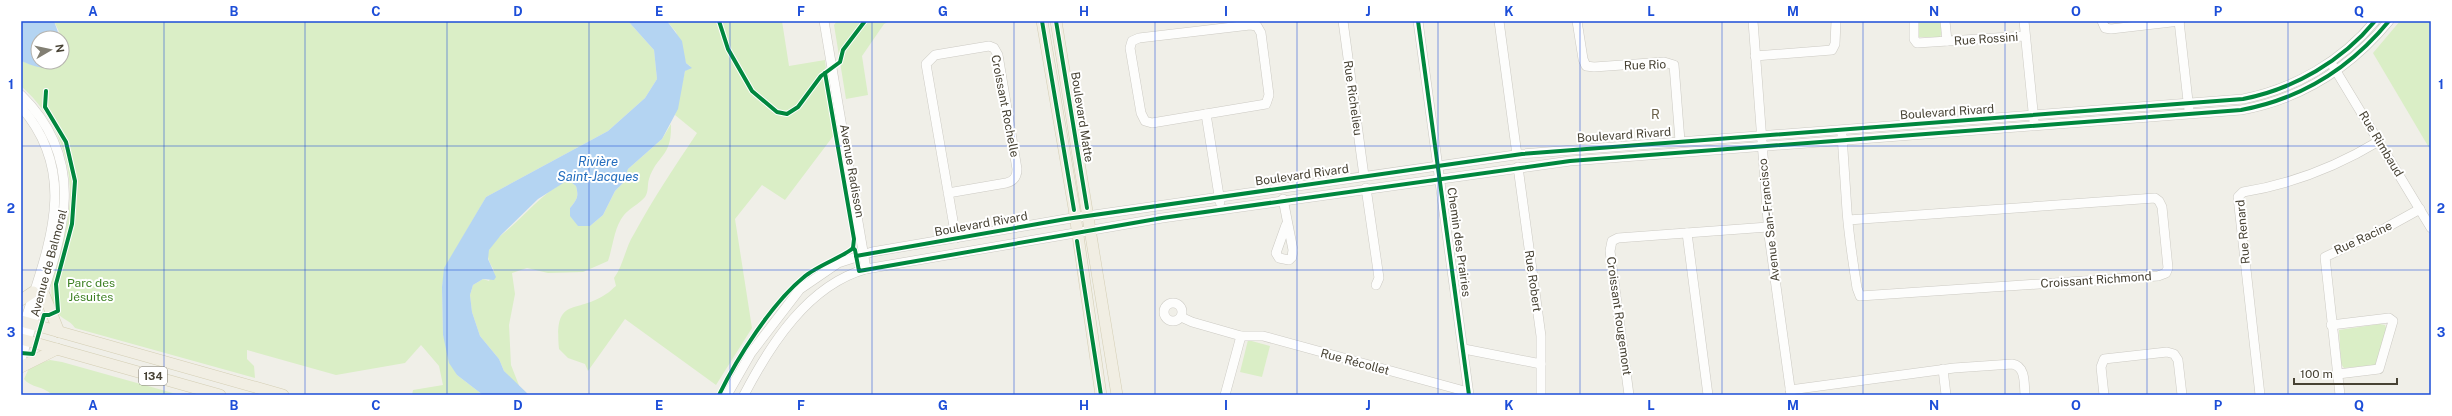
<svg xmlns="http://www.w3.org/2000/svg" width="2452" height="416" viewBox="0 0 2452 416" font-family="'Public Sans',sans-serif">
<rect width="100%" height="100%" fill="#f0efe8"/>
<g fill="#daeec6">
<path d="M54,21h574l26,29 3,29 -12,19 -37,33 -122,66 -41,71 -3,19 1,48 14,40 26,20h-71l1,-5 30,-5 -4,-19 -18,-21 -16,18 -69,12 -89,-25v9l7,7 1,12 -180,-50c-5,-9 -18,-9 -22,-23 -6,-23 5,-48 11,-69 16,-55 0,-112 -43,-150v-25l15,5 19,-1 2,-3h5v-24z"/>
<path d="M667,21h115l7,45 36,-6 1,10 -3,2 11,63 -49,65 -23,-15 -27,34 17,109 -36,57 -91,-66 -37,52 -3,-7 -17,-6 -9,-9c-5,-54 16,-34 47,-55 4,-2 7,-6 10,-8l-2,-8c10,-14 11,-30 20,-44 19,-35 41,-68 63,-101l-22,-18 10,-44 5,-5 -4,-3 -10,-31z"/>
<polygon points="837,21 890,21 884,24 862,56 868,95 846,99 834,25"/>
<polygon points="1917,21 1941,21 1942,32 1940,37 1919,37"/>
<polygon points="2400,21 2431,21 2431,151 2373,53"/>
<path d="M671,124c1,34 -14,30 -22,55 -2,6 0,12 -4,18 -6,7 -15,11 -21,18 -10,12 -11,32 -16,46l-25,11 -35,1 -21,-5 -15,5 3,21 -6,31 2,40 9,23 -16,-17 -5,-12 -19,-23 -8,-24 -2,-17 3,-10 10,-6 6,2 5,-11c-4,-6 -8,-13 -5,-20 5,-11 16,-17 24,-25 20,-18 30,-32 55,-45l8,6c3,11 1,13 -6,22l20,18 13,-11 12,-24 8,-8 5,-14 34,-30z"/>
<polygon points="2380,324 2385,325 2387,330 2376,365 2344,368 2341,364 2339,330"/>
<polygon points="1248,340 1270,346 1262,377 1240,372"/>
<path d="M50,360l12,2 118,33h-128c-8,-9 -21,-7 -28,-16l6,-13z"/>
</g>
<g fill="#b4d4f2">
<path d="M21,21h33l6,17h-22v24h19c-8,11 -26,3 -36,-1z"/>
<path d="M628,21h39l15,20 4,22 6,5 -7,3 -7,38 -16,30 -34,30 -5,14 -8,8 -12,24 -13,11h-12l-8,-10v-8c7,-9 9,-11 6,-22l-8,-6 -30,19 -37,36 -12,15 -1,9 8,18 -2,3 -11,-1 -10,6 -3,10 2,17 8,24 19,23 5,12 25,24h-46l-26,-20 -8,-12 -6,-28 -1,-48 2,-19 42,-71 122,-66 37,-33 12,-19 -3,-29z"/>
</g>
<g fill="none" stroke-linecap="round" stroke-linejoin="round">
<defs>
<g id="minor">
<polyline points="824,21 866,269"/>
<polyline points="1343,21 1364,176"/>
<polyline points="1418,21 1469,395"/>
<polyline points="1499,21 1517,155"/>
<polyline points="1577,21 1583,59 1586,66 1594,67 1664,62 1674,65 1680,141"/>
<polyline points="1753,21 1769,235 1791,395"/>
<polyline points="1914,21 1914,39 1917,43 2025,36"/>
<polyline points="1945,21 1947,41"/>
<polyline points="2024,21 2034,121"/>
<polyline points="2102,21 2105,28 2111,29 2180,21"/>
<polyline points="2179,21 2189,110"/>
<polygon points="1250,25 1257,26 1261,33 1269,95 1266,104 1152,123 1145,121 1141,113 1130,48 1132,41 1139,38"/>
<polyline points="1755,56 1832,50 1835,44 1836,21"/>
<polyline points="2333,66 2431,228"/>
<path d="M21,95c83,81 26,173 0,265"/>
<path d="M21,107c63,72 23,148 0,228"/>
<polyline points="1206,114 1220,202"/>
<path d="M1842,135l5,76c2,26 6,52 10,77l3,8 298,-20 8,-3 2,-5 -6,-61 -3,-6 -4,-3 -307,22"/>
<polyline points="1518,167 1541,336 1541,395"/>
<polyline points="1366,188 1379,278 1376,285"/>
<path d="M948,193l58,-10c8,-2 11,-6 11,-14l-19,-114 -4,-7 -5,-2 -54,9 -9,9 30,174"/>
<polyline points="1283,199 1293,250 1292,257 1289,260 1279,258 1276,253 1286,225"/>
<polyline points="1687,233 1708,395"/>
<circle cx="1173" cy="312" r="9"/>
<polyline points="1181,317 1192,322 1241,336 1263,336 1468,392"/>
<polyline points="2331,325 2389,318 2393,321 2379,369 2338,374"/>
<polyline points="1464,349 1541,364"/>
<polyline points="1943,369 1946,395"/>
<path d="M1790,390l164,-22 58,-4c14,2 12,20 13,31"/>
<path d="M727,395l24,-42 49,-64 38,-26 34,-11 194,-33 456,-65 721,-55c51,-10 99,-38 132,-78"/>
<path d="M744,395c26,-50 64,-110 122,-126l296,-51 408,-57 671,-51c60,-11 110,-43 148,-89"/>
<polyline points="1225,395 1241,336"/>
<polyline points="1629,395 1610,251 1612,241 1618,238 1768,227"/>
<polyline points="2104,395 2101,367 2104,359 2167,352 2174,354 2178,360 2182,395"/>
<path d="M2260,395l-22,-198 5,-5c50,-8 93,-25 136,-51"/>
<polyline points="2340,395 2325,257 2382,230 2420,209"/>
</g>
<g id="major">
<polyline points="1042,21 1074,208 1101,395"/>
<polyline points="1056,21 1117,395"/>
<polyline points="43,292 59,332"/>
<polyline points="21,300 33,292"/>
<polyline points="21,321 283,395"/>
<polyline points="21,339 220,395"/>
<polyline points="21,367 57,349"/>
</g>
</defs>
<use href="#minor" stroke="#cccac3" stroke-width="10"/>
<use href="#major" stroke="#d4ceb4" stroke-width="12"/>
<use href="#minor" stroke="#fdfdfc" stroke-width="9"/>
<use href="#major" stroke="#f1eee3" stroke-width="11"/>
<defs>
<g id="cycleway">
<polyline points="719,21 728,49 752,91 777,112 787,114 798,107 821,76 840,62 843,50 865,21"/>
<polyline points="1042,21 1074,210"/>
<polyline points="1056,21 1087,208"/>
<polyline points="1418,21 1469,395"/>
<path d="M825,73l29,166 -1,9 2,2 4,21 303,-53 408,-57 671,-51c60,-11 110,-43 148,-89"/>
<polyline points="1077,241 1101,395"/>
<path d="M856,256l210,-37 456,-65 721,-55c51,-10 99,-38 132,-78"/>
<polyline points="21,353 33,354 44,315 49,315 58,311 56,284 72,224 75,181 66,142 45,107 46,91"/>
<path d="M719,395c18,-37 53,-92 85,-118 12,-11 43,-22 49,-29"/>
</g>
</defs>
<use href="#cycleway" stroke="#fff" stroke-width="6"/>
<use href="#cycleway" stroke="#00873e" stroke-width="4"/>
</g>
<path fill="none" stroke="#1d4ed8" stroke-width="1" stroke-opacity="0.55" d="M164,21v374M305,21v374M447,21v374M589,21v374M730,21v374M872,21v374M1014,21v374M1155,21v374M1297,21v374M1438,21v374M1580,21v374M1722,21v374M1863,21v374M2005,21v374M2147,21v374M2288,21v374M21,146h2410M21,270h2410"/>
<g text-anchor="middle" stroke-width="4" stroke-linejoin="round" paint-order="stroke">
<rect fill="#fff" stroke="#7e7b71" stroke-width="1" x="139" y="367" width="28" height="18" rx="3"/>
<g font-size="11" font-weight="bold" fill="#474234">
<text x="153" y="380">134</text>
</g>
<g font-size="12" fill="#474234" stroke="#fff">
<text transform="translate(1986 39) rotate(-4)" y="4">Rue Rossini</text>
<text transform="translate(1645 65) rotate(-2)" y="4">Rue Rio</text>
<text transform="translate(1353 98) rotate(82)" y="4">Rue Richelieu</text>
<text transform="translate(1005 106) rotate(79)" y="4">Croissant Rochelle</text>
<text transform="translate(1947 112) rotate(-4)" y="4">Boulevard Rivard</text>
<text transform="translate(1082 117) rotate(81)" y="4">Boulevard Matte</text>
<text transform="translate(1624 135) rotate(-4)" y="4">Boulevard Rivard</text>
<text transform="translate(2381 144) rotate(59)" y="4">Rue Rimbaud</text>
<text transform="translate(852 171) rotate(80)" y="4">Avenue Radisson</text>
<text transform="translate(1302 175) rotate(-8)" y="4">Boulevard Rivard</text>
<text transform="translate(1769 220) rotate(-96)" y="4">Avenue San-Francisco</text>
<text transform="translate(981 224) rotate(-10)" y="4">Boulevard Rivard</text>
<text transform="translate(2243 232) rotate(-95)" y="4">Rue Renard</text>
<text transform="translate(2363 238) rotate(-25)" y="4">Rue Racine</text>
<text transform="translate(1459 242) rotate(82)" y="4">Chemin des Prairies</text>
<text transform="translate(49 263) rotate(-75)" y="4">Avenue de Balmoral</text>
<text transform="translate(2096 280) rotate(-4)" y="4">Croissant Richmond</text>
<text transform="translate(1533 281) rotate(82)" y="4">Rue Robert</text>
<text transform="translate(1619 316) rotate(82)" y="4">Croissant Rougemont</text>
<text transform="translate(1355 362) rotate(15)" y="4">Rue Récollet</text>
</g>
<g font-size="12" fill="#3b7f21" stroke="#fff">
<text x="91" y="287">Parc des<tspan x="91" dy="14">Jésuites</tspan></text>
</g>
<g font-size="13" letter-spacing="1" fill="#6b614a" stroke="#fff">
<text x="1656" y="119">R</text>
</g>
<g font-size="13" font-style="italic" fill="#236dbe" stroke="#fff">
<text x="598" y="166">Rivière<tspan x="598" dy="15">Saint-Jacques</tspan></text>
</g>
</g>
<rect width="2452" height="416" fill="none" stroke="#ffffff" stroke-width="44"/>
<g transform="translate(50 50) rotate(81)"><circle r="19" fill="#ffffff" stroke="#b5b3ae"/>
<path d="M0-3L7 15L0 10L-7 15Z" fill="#827f73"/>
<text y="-6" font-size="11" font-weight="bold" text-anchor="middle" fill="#474234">N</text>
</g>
<path d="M2294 378v6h103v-6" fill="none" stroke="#474234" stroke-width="2"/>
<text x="2300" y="378" font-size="12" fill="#474234" stroke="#ffffff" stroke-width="3" paint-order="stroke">100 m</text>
<rect x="22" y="22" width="2408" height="372" fill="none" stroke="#1d4ed8" stroke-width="1.5"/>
<g font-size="13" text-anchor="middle" font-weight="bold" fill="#1d4ed8">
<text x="93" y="16">A</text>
<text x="234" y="16">B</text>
<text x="376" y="16">C</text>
<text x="518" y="16">D</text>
<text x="659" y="16">E</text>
<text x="801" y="16">F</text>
<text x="943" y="16">G</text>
<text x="1084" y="16">H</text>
<text x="1226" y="16">I</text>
<text x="1368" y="16">J</text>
<text x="1509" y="16">K</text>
<text x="1651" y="16">L</text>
<text x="1793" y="16">M</text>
<text x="1934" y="16">N</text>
<text x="2076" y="16">O</text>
<text x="2218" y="16">P</text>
<text x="2359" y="16">Q</text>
<text x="11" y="89">1</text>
<text x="2441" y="89">1</text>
<text x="11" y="213">2</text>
<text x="2441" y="213">2</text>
<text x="11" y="337">3</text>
<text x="2441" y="337">3</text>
<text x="93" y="410">A</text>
<text x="234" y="410">B</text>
<text x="376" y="410">C</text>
<text x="518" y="410">D</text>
<text x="659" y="410">E</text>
<text x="801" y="410">F</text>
<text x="943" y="410">G</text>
<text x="1084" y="410">H</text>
<text x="1226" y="410">I</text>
<text x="1368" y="410">J</text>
<text x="1509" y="410">K</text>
<text x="1651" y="410">L</text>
<text x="1793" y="410">M</text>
<text x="1934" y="410">N</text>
<text x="2076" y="410">O</text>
<text x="2218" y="410">P</text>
<text x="2359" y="410">Q</text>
</g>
</svg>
